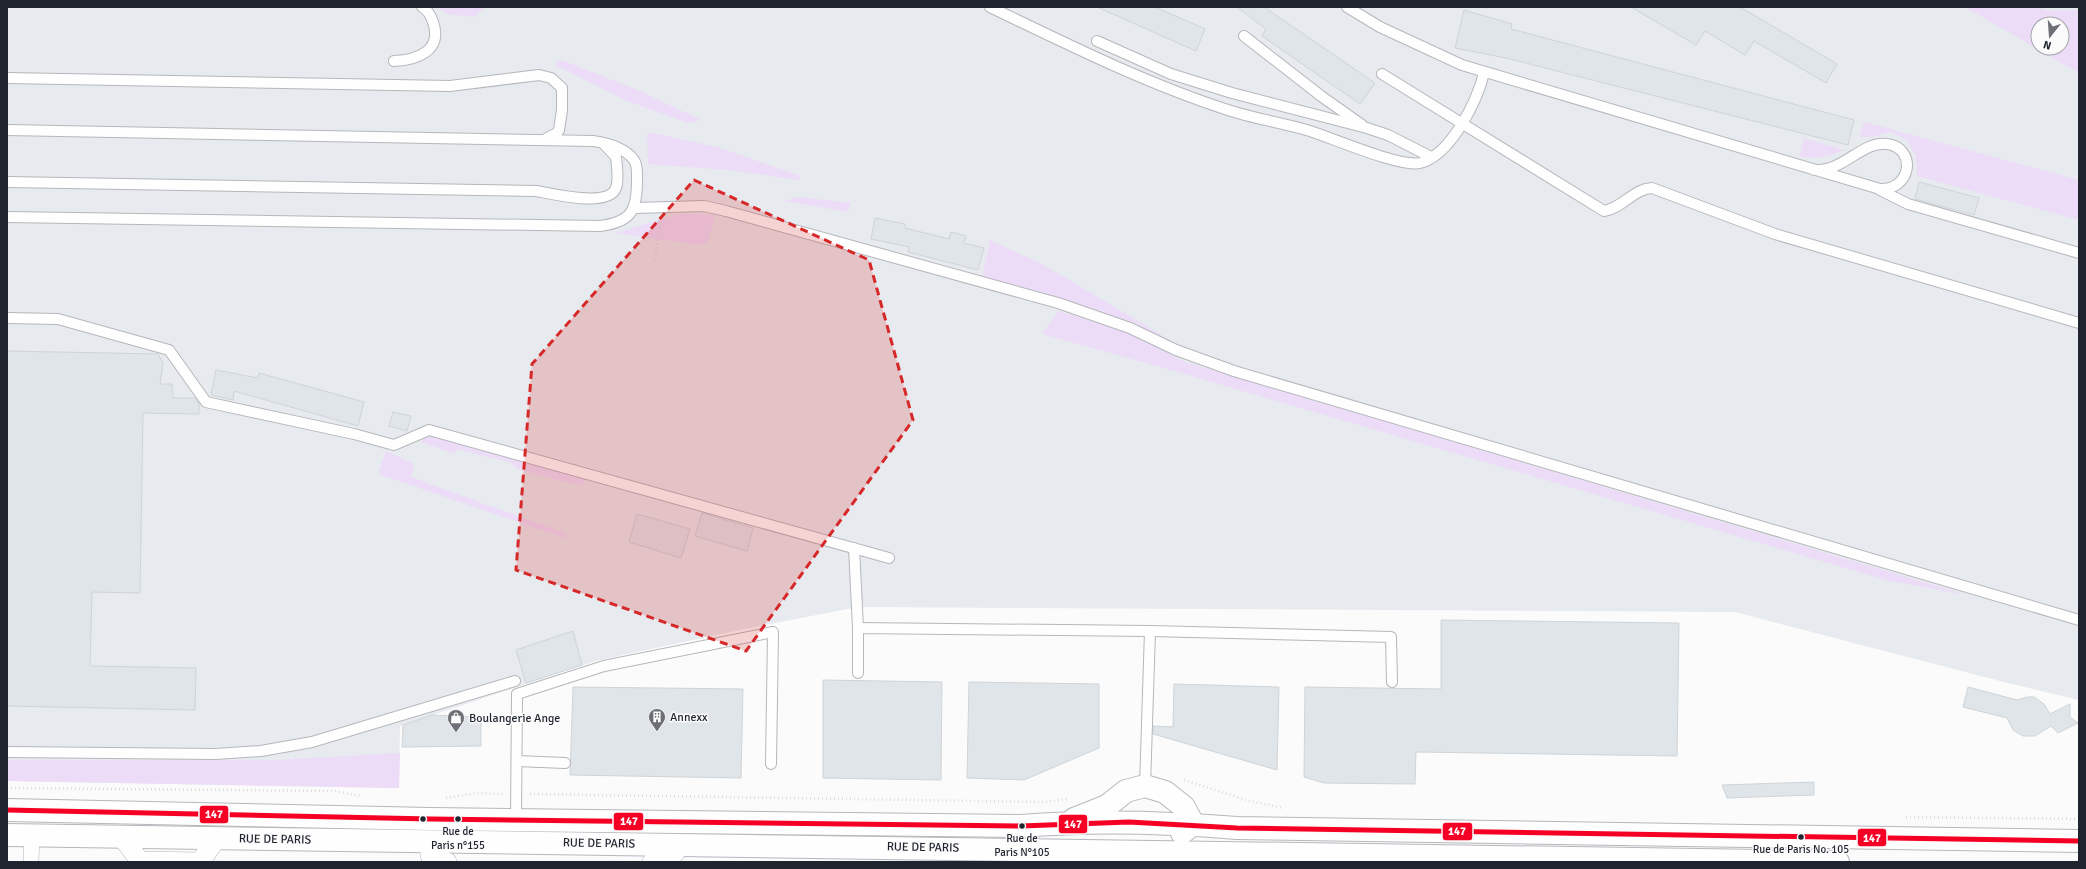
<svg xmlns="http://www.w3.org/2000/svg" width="2086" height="869" viewBox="0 0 2086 869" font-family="Signika,sans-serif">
<rect width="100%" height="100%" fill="#fbfbfb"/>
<path fill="#e7eaee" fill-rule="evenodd" d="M7,7h2072v693l-83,-20 -261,-68 -877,-5 -114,22 -149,32 -195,65 -1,62 -392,-7zM2038,24h24v24h-24z"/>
<g fill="#eddcf8" fill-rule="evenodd">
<polygon points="438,7 484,7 475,17 447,14"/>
<path d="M1965,7h71l12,4 31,-1v63zM2038,24h24v24h-24z"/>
<polygon points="561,60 638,90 701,120 688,123 627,101 555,65"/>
<polygon points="1864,122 2079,180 2079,220 1917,176 1916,155 1906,139 1890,132 1872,137 1859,137"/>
<polygon points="647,132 717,147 801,176 799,180 728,170 648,164"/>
<path d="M1804,138l40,12c-15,6 -28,10 -44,6z"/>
<polygon points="799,197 851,203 848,212 784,201"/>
<polygon points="678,214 715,215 708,241 700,245 616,233"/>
<polygon points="990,240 1044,265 1190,352 1064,300 982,278"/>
<polygon points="1059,311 1132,334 1185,362 1967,595 1890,581 1171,370 1042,334"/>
<polygon points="426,435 585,478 582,486 517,469 512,463 456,449 455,454 421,442"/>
<polygon points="386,451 414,464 411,477 567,534 565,538 378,474"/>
<polygon points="400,753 399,788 7,781 7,760 276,760"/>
</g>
<g fill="#e0e5ea" stroke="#ced4d8">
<polygon points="1097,7 1155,7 1205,29 1196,51"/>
<polygon points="1237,7 1264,7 1375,83 1360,104 1262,36 1266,29"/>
<polygon points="1631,7 1740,7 1837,64 1826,83 1754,41 1745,55 1705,31 1696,45"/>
<polygon points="1464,10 1512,24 1511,29 1854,120 1848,145 1506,58 1455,48"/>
<polygon points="1919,182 1979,198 1974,215 1915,199"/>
<polygon points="875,218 905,224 905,228 949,239 951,232 966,236 964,243 984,248 978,270 908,252 909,247 871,239"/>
<polygon points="7,351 158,354 163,363 160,384 172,384 173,398 195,398 199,404 199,414 143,413 140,593 92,592 90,666 196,668 195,710 7,706"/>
<polygon points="216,370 258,378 259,373 364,402 358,426 234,391 233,400 211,395"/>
<polygon points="393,412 411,416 407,431 389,426"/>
<polygon points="702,513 753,528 747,551 695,536"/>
<polygon points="637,514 690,529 681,558 629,542"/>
<polygon points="1441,620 1679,623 1677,756 1416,752 1415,784 1324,783 1304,777 1305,687 1441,689"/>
<polygon points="573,631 582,665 526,683 516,650"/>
<polygon points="823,680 942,682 941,780 823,778"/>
<polygon points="969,682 1099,684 1099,748 1024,780 967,778"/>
<polygon points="1174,684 1279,687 1277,770 1153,734 1153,726 1173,727"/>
<polygon points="573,687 743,689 741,778 570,775"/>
<polygon points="1968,687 2017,700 2027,697 2034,697 2044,704 2050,714 2070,704 2070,717 2078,723 2058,733 2051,726 2035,736 2023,736 2013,730 2007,718 1963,707"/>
<polygon points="432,715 481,717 481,746 402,747 403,725"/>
<polygon points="1814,782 1814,795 1727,798 1722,785"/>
</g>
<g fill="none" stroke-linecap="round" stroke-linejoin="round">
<defs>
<g id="service">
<path d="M990,7c77,37 157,77 238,103 27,9 56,13 82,21 22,7 91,37 110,32 31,-8 57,-62 64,-90"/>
<path d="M1347,7l33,20 82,38 418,124c32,1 37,-41 7,-45 -24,-4 -45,29 -73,26"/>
<polyline points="1244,36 1321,96 1362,125"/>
<polyline points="1097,41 1171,74 1232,93 1367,128 1388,135 1431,157"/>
<path d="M394,61c23,-1 49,-10 39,-39 -2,-6 -5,-12 -11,-15"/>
<path d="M1382,74l222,137c19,-3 29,-22 48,-23l123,46 304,89"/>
<polyline points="7,78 450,86 539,75 551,78 562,88 562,110 559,130 557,133 547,138"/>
<path d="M7,130l586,11c15,2 31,6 41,19 4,6 3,14 3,21 0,30 -6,41 -37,45l-593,-9"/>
<path d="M7,182l529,9c17,3 72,17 80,-3 3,-8 1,-23 0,-31l-12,-13"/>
<polyline points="1880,190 1908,204 2079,253"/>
<polyline points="634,208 704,206 726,211 1058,303 1130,328 1176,350 1234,371 2079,620"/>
<polyline points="7,318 58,319 169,350 206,402 354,434 394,445 429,430 889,558"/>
<polyline points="854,548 858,628"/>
<polyline points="1150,631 1391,637 1392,682"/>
<polyline points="858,673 858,628 1150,631 1145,786"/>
<polyline points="7,752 215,754 261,751 312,742 515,681"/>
<polyline points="517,761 565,763"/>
<polyline points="516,819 517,694 604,666 773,632 771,764"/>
</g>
<polyline id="pedestrian" points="31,862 32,835"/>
<g id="minor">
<polyline points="121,836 140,861 200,862 217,838"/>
<polyline points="430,841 430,855 447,862"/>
<polyline points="652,862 675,853"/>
</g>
<g id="primary">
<path d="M7,810l424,9 590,7c72,-6 145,-4 216,2l842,13"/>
<polyline points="1074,819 1107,806 1126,791 1145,786 1165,792 1184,807 1193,824 1182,833"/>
<polyline points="7,835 1838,862"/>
</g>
</defs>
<use href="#service" stroke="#b5b7bc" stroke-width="12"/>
<use href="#pedestrian" stroke="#b5b7bc" stroke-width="16"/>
<use href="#minor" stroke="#b5b7bc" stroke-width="20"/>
<use href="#primary" stroke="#b5b7bc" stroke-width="24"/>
<g stroke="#dbdbdc" stroke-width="2.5" stroke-dasharray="1 3" stroke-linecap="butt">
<polyline points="655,260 661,221"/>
<polyline points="1184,780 1246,800 1283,808"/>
<polyline points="7,788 334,791 362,796"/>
<polyline points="530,794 1043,802 1069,799"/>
<polyline points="446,798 477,793 503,794"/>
<polyline points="1906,817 2079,819"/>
</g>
<use href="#service" stroke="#fefefe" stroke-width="10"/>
<use href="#pedestrian" stroke="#fefefe" stroke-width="15"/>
<use href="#minor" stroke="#fefefe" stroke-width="19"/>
<use href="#primary" stroke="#fefefe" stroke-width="22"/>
<defs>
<polyline id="bus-1" points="7,810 431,819 1021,826 1129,822 1237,828 2079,841"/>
</defs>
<use href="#bus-1" stroke="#fbfbfb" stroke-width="8"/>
<use href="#bus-1" stroke="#f50024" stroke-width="5"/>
</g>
<path fill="#d62828" fill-opacity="0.2" stroke="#d62828" stroke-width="3" stroke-dasharray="8 5" stroke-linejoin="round" d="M694,180l175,80 44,160 -167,231 -230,-81 16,-206z"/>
<defs>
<symbol id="building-pin" viewBox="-11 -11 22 30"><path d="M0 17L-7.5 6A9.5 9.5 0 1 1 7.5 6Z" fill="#6c6f76" stroke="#fbfbfb"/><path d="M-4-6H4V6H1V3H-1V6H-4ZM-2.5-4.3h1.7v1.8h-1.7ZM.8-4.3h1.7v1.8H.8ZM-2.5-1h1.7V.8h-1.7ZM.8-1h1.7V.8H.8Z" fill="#fff"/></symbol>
<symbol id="shop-pin" viewBox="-11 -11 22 30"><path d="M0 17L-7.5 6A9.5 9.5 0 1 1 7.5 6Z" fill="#6c6f76" stroke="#fbfbfb"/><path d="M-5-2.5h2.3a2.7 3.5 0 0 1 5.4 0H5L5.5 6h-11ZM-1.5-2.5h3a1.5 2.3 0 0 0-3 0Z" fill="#fff"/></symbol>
</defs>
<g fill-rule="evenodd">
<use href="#building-pin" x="647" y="707" width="20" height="27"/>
<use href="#shop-pin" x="446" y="708" width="20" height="27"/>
</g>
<g fill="#1f242f" stroke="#fbfbfb" stroke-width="1.5">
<circle cx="423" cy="819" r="3.5"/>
<circle cx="458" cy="819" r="3.5"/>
<circle cx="1022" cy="826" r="3.5"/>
<circle cx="1801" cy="837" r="3.5"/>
</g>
<g text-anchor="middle" stroke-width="3" stroke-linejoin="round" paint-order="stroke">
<g font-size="11" fill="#1f242f" stroke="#fbfbfb">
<text x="458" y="835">Rue de<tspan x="458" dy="14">Paris n°155</tspan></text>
<text x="1022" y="842">Rue de<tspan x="1022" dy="14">Paris N°105</tspan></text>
<text x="1801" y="853">Rue de Paris No. 105</text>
</g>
<g font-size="12" fill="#1f242f" stroke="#fbfbfb" text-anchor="start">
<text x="670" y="721">Annexx</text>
<text x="469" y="722">Boulangerie Ange</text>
</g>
<g font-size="12" fill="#1f242f" stroke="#fbfbfb">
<text transform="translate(275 839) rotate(1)" y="4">RUE DE PARIS</text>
<text transform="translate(599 843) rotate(1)" y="4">RUE DE PARIS</text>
<text transform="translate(923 847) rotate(1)" y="4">RUE DE PARIS</text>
</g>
</g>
<g stroke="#fbfbfb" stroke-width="1.5">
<rect x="199" y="805" width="30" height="19" rx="4" fill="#f50024"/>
<rect x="613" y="812" width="31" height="19" rx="4" fill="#f50024"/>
<rect x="1058" y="814" width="30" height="20" rx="4" fill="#f50024"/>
<rect x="1442" y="822" width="31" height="19" rx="4" fill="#f50024"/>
<rect x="1857" y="828" width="30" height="19" rx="4" fill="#f50024"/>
</g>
<g font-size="11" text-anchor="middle" font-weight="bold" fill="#fff">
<text x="214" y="818">147</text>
<text x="629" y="825">147</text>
<text x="1073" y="828">147</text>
<text x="1457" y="835">147</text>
<text x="1872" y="842">147</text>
</g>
<rect width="2086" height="869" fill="none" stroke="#1f242f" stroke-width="16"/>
<g transform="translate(2050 36) rotate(197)"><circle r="19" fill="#fbfbfb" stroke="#a3a5a9"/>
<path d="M0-3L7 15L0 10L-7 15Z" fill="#6c6f76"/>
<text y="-6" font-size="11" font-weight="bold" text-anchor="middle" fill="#1f242f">N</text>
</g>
</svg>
